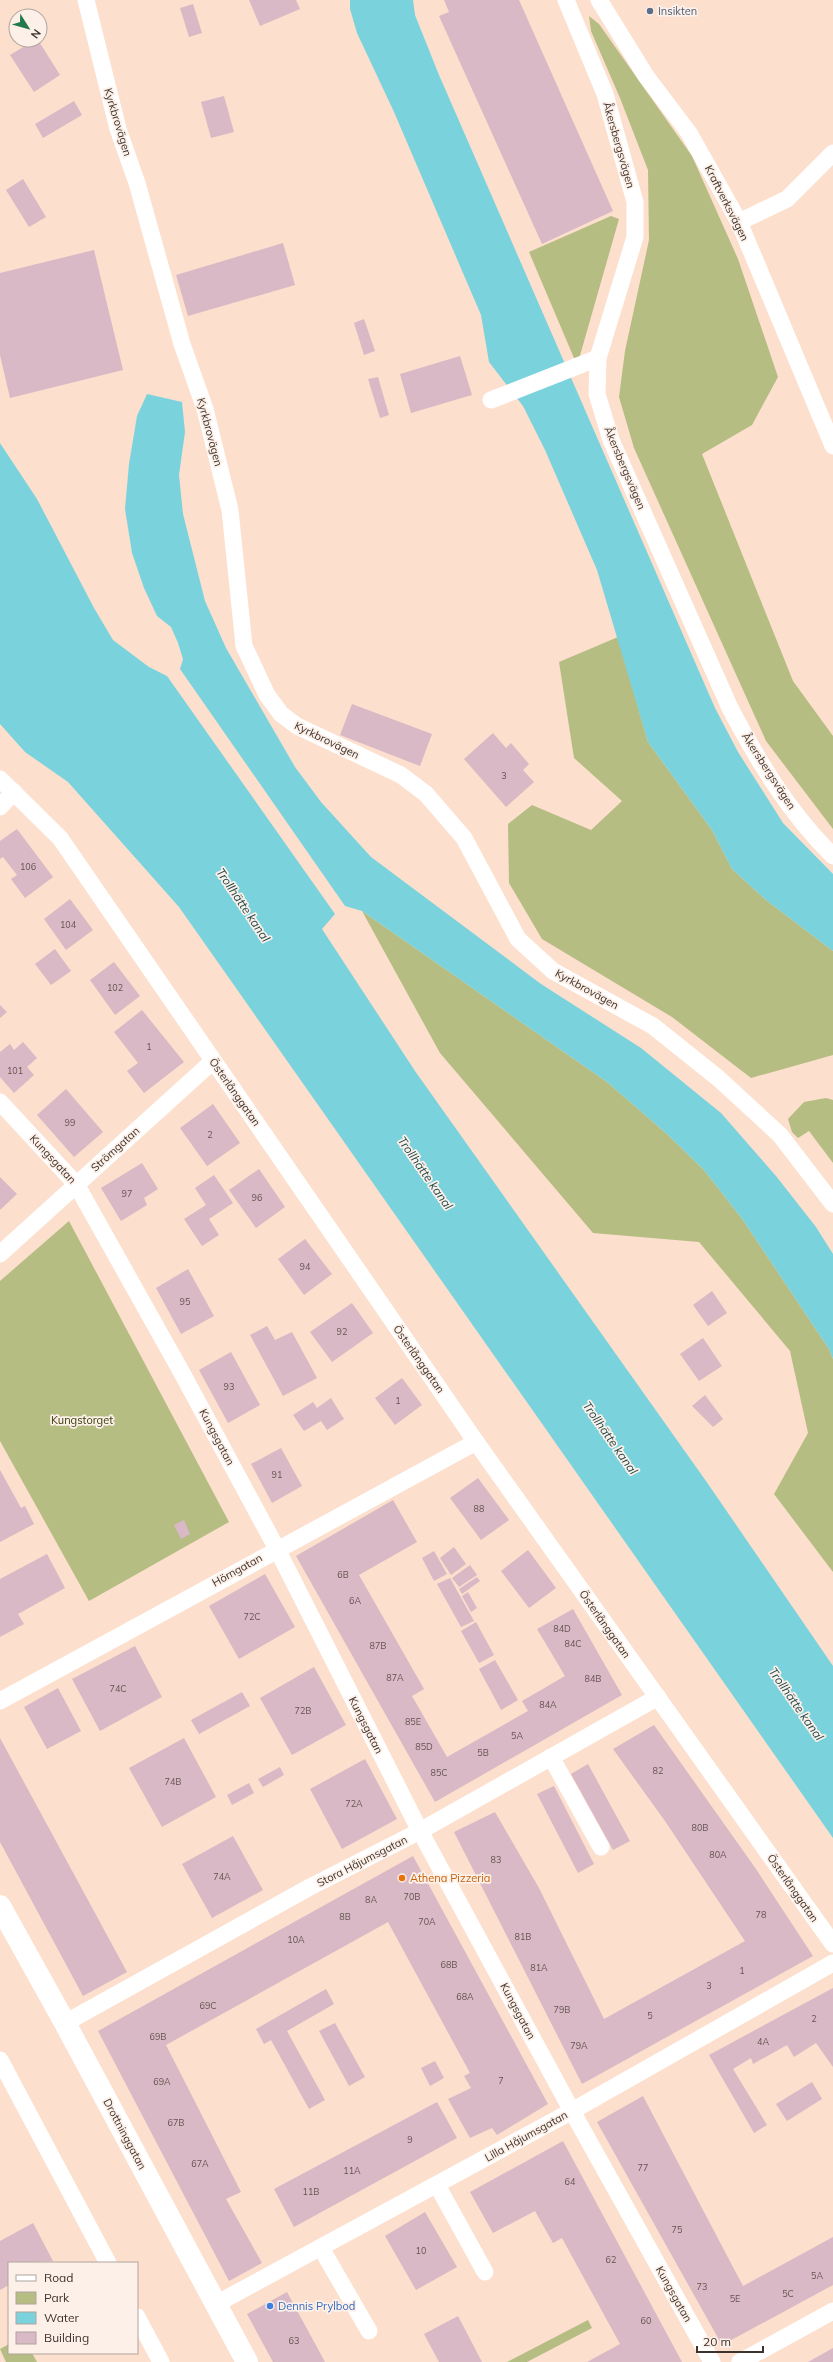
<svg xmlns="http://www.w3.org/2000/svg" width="833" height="2362" viewBox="0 0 833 2362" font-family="Mulish,sans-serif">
<rect width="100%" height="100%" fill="#fcdfcd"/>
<g fill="#b5bd82">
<polygon points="589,16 599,24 692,156 738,259 778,377 752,425 702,454 793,681 833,736 833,829 766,741 634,448 619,397 625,351 649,240 648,170 620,98 591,31"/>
<polygon points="611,216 619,219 579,359 574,358 529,252"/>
<polygon points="618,637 648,742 712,830 732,869 766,900 833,951 833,1055 751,1078 672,1017 542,939 509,883 508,824 532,805 591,830 622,801 574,758 559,662"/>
<polygon points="362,911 607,1082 667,1134 704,1170 743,1220 829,1349 833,1359 833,1572 774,1494 808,1433 790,1351 699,1242 593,1233 440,1053"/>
<polygon points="826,1098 833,1100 833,1163 809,1131 798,1138 792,1132 788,1119 804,1102"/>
<polygon points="69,1221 229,1522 89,1601 0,1441 0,1281"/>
<polygon points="588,2320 592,2328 527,2362 507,2362"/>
<polygon points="9,2344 9,2353 32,2353 37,2362 6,2362 0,2349"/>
</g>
<g fill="#7ad3dc">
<polygon points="350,0 413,0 415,15 439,75 715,708 738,752 783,823 833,874 833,951 766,900 732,869 712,830 648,742 597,570 545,450 523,406 489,362 481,315 394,112 357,33 350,9"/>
<polygon points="147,394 182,402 185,432 179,475 183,514 205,601 226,648 295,767 321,802 371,857 541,984 641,1048 721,1113 776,1176 816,1227 833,1254 833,1359 829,1349 743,1220 704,1170 667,1134 607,1082 362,911 345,906 180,669 183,659 178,643 171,627 157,616 144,588 132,553 125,509 129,464 137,416"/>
<polygon points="0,443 37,499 94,608 113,640 149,667 167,676 335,914 322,929 415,1071 706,1481 833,1666 833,1838 179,907 68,782 25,752 0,724"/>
</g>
<g fill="#d9b9c5">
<polygon points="249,0 296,0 300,9 260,26"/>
<polygon points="444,0 519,0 613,211 542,244 439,16 449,12"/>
<polygon points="193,4 202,33 189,37 180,8"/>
<polygon points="35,40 38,40 60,75 34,92 10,55"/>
<polygon points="224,96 234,132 211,138 201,102"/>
<polygon points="74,101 82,115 43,138 35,124"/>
<polygon points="23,179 46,217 29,227 6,190"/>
<polygon points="283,243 295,285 188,316 176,275"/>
<polygon points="94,250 123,370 10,398 0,355 0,273"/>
<polygon points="364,319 375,351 364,355 354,323"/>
<polygon points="460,356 472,395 411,413 400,374"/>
<polygon points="378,377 389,415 380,418 368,379"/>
<polygon points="352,704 432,734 420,766 340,735"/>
<polygon points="493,733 506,748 511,743 529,764 523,770 534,782 506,807 464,759"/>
<polygon points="17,829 53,877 25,898 11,879 17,875 3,857 0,859 0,841"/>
<polygon points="70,899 93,930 66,950 44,919"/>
<polygon points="55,949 71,971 51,985 35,964"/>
<polygon points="114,962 140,996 115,1015 90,980"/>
<polygon points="0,1005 7,1012 0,1018"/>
<polygon points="142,1010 184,1062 144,1093 127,1071 138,1063 114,1032"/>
<polygon points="23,1042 37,1058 27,1067 34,1075 14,1093 0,1077 0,1052 10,1044 14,1050"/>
<polygon points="66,1089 103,1132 74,1157 37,1115"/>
<polygon points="213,1104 240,1143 207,1166 180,1128"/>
<polygon points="142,1163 158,1189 144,1198 147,1205 121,1221 101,1188"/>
<polygon points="259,1169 285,1207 256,1228 229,1190"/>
<polygon points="214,1175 233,1203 209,1219 219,1235 202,1246 184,1219 206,1205 195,1188"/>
<polygon points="0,1177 17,1194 0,1210"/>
<polygon points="305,1239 332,1274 304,1295 278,1259"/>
<polygon points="188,1269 214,1316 181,1334 156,1288"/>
<polygon points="712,1291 727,1313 708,1326 693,1305"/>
<polygon points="352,1303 373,1333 332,1362 310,1332"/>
<polygon points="267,1326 275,1340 292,1332 317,1378 283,1396 250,1335"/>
<polygon points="703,1338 722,1366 699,1381 680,1354"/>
<polygon points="231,1352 260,1405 228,1423 199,1370"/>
<polygon points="402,1378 422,1405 395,1425 375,1398"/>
<polygon points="705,1395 723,1419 713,1427 692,1406"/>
<polygon points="331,1398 344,1419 327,1430 321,1421 304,1431 293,1415 313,1402 317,1408"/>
<polygon points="281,1448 302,1486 272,1503 251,1464"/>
<polygon points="0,1470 21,1508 25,1506 34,1524 0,1542"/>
<polygon points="478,1478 509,1520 481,1540 450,1498"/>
<polygon points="393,1500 417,1542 359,1575 424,1689 412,1696 447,1757 528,1711 522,1701 565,1676 537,1629 573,1609 622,1695 435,1802 296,1556"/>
<polygon points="184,1520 190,1534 181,1539 174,1525"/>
<polygon points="454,1547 466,1564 451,1575 440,1558"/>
<polygon points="528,1550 556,1588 529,1608 501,1571"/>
<polygon points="434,1551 447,1574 434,1581 422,1558"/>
<polygon points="47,1554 65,1588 18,1614 24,1624 0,1637 0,1579"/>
<polygon points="470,1565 477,1575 459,1587 452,1578"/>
<polygon points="265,1574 295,1627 239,1659 209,1606"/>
<polygon points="477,1577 480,1581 462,1594 459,1589"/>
<polygon points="450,1578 474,1621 461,1627 437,1584"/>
<polygon points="468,1592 477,1608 471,1612 462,1596"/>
<polygon points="476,1622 494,1655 479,1663 461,1631"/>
<polygon points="135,1646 162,1697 100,1731 72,1679"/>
<polygon points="495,1660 518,1700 501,1710 479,1669"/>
<polygon points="314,1667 346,1725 292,1755 260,1698"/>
<polygon points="58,1688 81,1731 47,1749 24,1707"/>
<polygon points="242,1692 250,1706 199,1734 191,1720"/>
<polygon points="654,1725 756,1869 813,1956 582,2084 454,1832 495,1812 539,1888 604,2019 745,1941 665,1821 613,1749"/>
<polygon points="0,1738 127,1972 83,1996 0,1842"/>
<polygon points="184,1738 216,1797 162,1827 129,1768"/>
<polygon points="365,1759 397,1819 342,1849 310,1789"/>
<polygon points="588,1764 630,1841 613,1850 571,1774"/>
<polygon points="280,1767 284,1775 263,1787 258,1779"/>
<polygon points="249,1783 254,1793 232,1805 227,1795"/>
<polygon points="554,1786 594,1864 578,1873 537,1794"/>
<polygon points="233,1836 263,1890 212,1918 182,1864"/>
<polygon points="413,1856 548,2104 497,2135 492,2128 470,2138 448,2099 471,2088 464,2076 470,2073 388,1922 166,2045 241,2192 226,2199 262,2263 229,2281 98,2031"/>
<polygon points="833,1988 833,2067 816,2043 794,2057 787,2045 753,2064 751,2058 733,2069 767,2125 754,2133 709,2055"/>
<polygon points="326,1989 334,2004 287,2031 325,2100 309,2109 271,2040 264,2044 256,2029"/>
<polygon points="335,2023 365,2077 349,2086 319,2031"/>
<polygon points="435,2061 444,2078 430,2086 421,2068"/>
<polygon points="812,2082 822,2099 787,2121 776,2104"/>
<polygon points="643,2096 743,2286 833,2237 833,2285 722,2345 597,2122"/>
<polygon points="437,2102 457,2138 294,2227 274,2189"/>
<polygon points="563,2141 682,2362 587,2362 620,2344 562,2238 553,2243 535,2211 493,2233 470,2192"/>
<polygon points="425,2212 457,2267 416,2290 385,2236"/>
<polygon points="33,2223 53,2261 9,2263 9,2285 0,2290 0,2241"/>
<polygon points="287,2292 325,2362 273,2362 247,2314"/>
<polygon points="458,2316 482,2362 439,2362 424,2334"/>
<polygon points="833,2348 833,2362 808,2362"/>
</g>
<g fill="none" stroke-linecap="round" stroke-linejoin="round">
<g stroke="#fff" stroke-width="17">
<polyline points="86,0 118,129 137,183 182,344 205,409 230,510 244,646 267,695 281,714 297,726 401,775 426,794 464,838 518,939 553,971 653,1026 718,1078 780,1135 833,1204"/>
<path d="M566,0l39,94 30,108v35l-37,121 -1,36 14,46 119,268c28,53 60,106 103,148"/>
<polyline points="599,0 646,76 689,133 739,222 833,446"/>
<polyline points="739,222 787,199 833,153"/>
<polyline points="491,400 598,358"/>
<polyline points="0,779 60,838 476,1442 833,1944"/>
<polyline points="0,807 14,792"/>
<polyline points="0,1102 76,1184 182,1373 277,1549 420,1831 572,2111 712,2362"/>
<polyline points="0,1254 213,1061"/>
<polyline points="0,1701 476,1442"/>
<polyline points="551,1757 601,1847"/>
<polyline points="65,2023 310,1887 420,1831 658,1697"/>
<polyline points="0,2060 108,2263"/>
<polyline points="437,2185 485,2272"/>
<polyline points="321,2248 369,2331"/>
<polyline points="216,2304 572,2111 833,1963"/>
<polyline points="137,2317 161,2362"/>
<polyline points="740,2362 833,2311"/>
</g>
<polyline stroke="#fff" stroke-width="22" points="0,1906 65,2023 247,2362"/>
</g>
<circle fill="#5c6f8a" stroke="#fcf0e9" stroke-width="1.5" cx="650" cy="11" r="4"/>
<circle fill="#e8710a" stroke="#fcf0e9" stroke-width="1.5" cx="402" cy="1878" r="4"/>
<circle fill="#3f7fe0" stroke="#fcf0e9" stroke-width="1.5" cx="270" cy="2306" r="4"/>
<g text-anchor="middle" stroke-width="3.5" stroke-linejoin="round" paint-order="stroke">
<g font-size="9" fill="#655452">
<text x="504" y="779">3</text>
<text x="28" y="870">106</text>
<text x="68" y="928">104</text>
<text x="115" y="991">102</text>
<text x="149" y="1050">1</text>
<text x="15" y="1074">101</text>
<text x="70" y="1126">99</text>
<text x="210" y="1138">2</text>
<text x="127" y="1197">97</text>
<text x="257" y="1201">96</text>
<text x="305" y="1270">94</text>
<text x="185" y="1305">95</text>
<text x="342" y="1335">92</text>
<text x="229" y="1390">93</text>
<text x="398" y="1404">1</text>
<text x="277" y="1478">91</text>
<text x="479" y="1512">88</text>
<text x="343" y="1578">6B</text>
<text x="355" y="1604">6A</text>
<text x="252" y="1620">72C</text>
<text x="562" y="1632">84D</text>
<text x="573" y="1647">84C</text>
<text x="378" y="1649">87B</text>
<text x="395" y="1681">87A</text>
<text x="593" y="1682">84B</text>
<text x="118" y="1692">74C</text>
<text x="548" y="1708">84A</text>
<text x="303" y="1714">72B</text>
<text x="413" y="1725">85E</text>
<text x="517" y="1739">5A</text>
<text x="424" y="1750">85D</text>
<text x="483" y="1756">5B</text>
<text x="658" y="1774">82</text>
<text x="439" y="1776">85C</text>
<text x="173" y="1785">74B</text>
<text x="354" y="1807">72A</text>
<text x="700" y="1831">80B</text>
<text x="718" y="1858">80A</text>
<text x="496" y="1863">83</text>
<text x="222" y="1880">74A</text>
<text x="412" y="1900">70B</text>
<text x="371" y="1903">8A</text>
<text x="761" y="1918">78</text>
<text x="345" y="1920">8B</text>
<text x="427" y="1925">70A</text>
<text x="523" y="1940">81B</text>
<text x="296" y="1943">10A</text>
<text x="449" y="1968">68B</text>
<text x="539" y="1971">81A</text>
<text x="742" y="1974">1</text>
<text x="709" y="1989">3</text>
<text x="465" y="2000">68A</text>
<text x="208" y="2009">69C</text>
<text x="562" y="2013">79B</text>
<text x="650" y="2019">5</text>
<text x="814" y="2022">2</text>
<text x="158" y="2040">69B</text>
<text x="763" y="2045">4A</text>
<text x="579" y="2049">79A</text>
<text x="501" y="2084">7</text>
<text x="162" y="2085">69A</text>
<text x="176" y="2126">67B</text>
<text x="410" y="2143">9</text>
<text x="200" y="2167">67A</text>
<text x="643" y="2171">77</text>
<text x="352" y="2174">11A</text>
<text x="570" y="2185">64</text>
<text x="311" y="2195">11B</text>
<text x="677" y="2233">75</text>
<text x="421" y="2254">10</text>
<text x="611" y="2263">62</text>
<text x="817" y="2279">5A</text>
<text x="702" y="2290">73</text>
<text x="788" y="2297">5C</text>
<text x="735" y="2302">5E</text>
<text x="646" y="2324">60</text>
<text x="294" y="2344">63</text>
</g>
<g font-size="11" fill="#4e5e75" stroke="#fcf0e9" text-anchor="start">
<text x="658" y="15">Insikten</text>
</g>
<g font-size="11" fill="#3e332c" stroke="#fcf0e9">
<text transform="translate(118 122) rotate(73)" y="4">Kyrkbrovägen</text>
<text transform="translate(619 145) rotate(74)" y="4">Åkersbergsvägen</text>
<text transform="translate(727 203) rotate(63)" y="4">Kraftverksvägen</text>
<text transform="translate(210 432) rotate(75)" y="4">Kyrkbrovägen</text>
<text transform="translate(625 468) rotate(67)" y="4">Åkersbergsvägen</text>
<text transform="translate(327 740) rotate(26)" y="4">Kyrkbrovägen</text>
<text transform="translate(769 771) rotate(57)" y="4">Åkersbergsvägen</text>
<text transform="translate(587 989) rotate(29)" y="4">Kyrkbrovägen</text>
<text transform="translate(235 1092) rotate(55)" y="4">Österlånggatan</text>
<text transform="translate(115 1149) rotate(-42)" y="4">Strömgatan</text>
<text transform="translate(53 1159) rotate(47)" y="4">Kungsgatan</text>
<text transform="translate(419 1359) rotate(55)" y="4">Österlånggatan</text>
<text transform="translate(217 1437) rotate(62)" y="4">Kungsgatan</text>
<text transform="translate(237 1570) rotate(-29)" y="4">Hörngatan</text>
<text transform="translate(605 1624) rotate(55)" y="4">Österlånggatan</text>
<text transform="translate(366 1725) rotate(63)" y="4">Kungsgatan</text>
<text transform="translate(362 1861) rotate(-27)" y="4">Stora Håjumsgatan</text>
<text transform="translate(793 1888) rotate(55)" y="4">Österlånggatan</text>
<text transform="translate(518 2011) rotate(62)" y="4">Kungsgatan</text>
<text transform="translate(125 2134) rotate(62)" y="4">Drottninggatan</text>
<text transform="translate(526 2136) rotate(-29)" y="4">Lilla Håjumsgatan</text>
<text transform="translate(674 2294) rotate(61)" y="4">Kungsgatan</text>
</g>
<g font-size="11" fill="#363a06" stroke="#fcf0e9">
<text x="82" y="1424">Kungstorget</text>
</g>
<g font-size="11" fill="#c56008" stroke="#fcf0e9" text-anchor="start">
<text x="410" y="1882">Athena Pizzeria</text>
</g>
<g font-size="11" fill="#366cbe" stroke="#fcf0e9" text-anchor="start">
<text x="278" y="2310">Dennis Prylbod</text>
</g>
<g font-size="12" font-style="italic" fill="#1b4549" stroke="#fcf0e9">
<text transform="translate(243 905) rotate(56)" y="4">Trollhätte kanal</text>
<text transform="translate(425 1173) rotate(55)" y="4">Trollhätte kanal</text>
<text transform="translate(610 1438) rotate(55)" y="4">Trollhätte kanal</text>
<text transform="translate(796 1704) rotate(55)" y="4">Trollhätte kanal</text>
</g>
</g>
<rect x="8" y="2262" width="130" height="92" fill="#fcf0e9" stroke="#b0a49d"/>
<rect x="16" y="2275" width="20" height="6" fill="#ffffff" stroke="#b0a49d"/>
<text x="44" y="2282" font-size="12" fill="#3e332c">Road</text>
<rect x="16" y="2292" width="20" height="12" fill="#b5bd82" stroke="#b0a49d"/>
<text x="44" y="2302" font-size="12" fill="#3e332c">Park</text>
<rect x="16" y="2312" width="20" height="12" fill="#7ad3dc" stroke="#b0a49d"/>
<text x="44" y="2322" font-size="12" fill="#3e332c">Water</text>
<rect x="16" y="2332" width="20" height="12" fill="#d9b9c5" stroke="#b0a49d"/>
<text x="44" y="2342" font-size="12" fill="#3e332c">Building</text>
<g transform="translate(28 28) rotate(127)"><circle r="19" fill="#fcf0e9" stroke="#b0a49d"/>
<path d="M0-3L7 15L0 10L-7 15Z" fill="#22794c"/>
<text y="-6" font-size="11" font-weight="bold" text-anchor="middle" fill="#3e332c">N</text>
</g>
<path d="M697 2346v6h66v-6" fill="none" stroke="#3e332c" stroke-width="2"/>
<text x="703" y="2346" font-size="12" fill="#3e332c" stroke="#fcf0e9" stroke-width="3" paint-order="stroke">20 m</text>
</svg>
